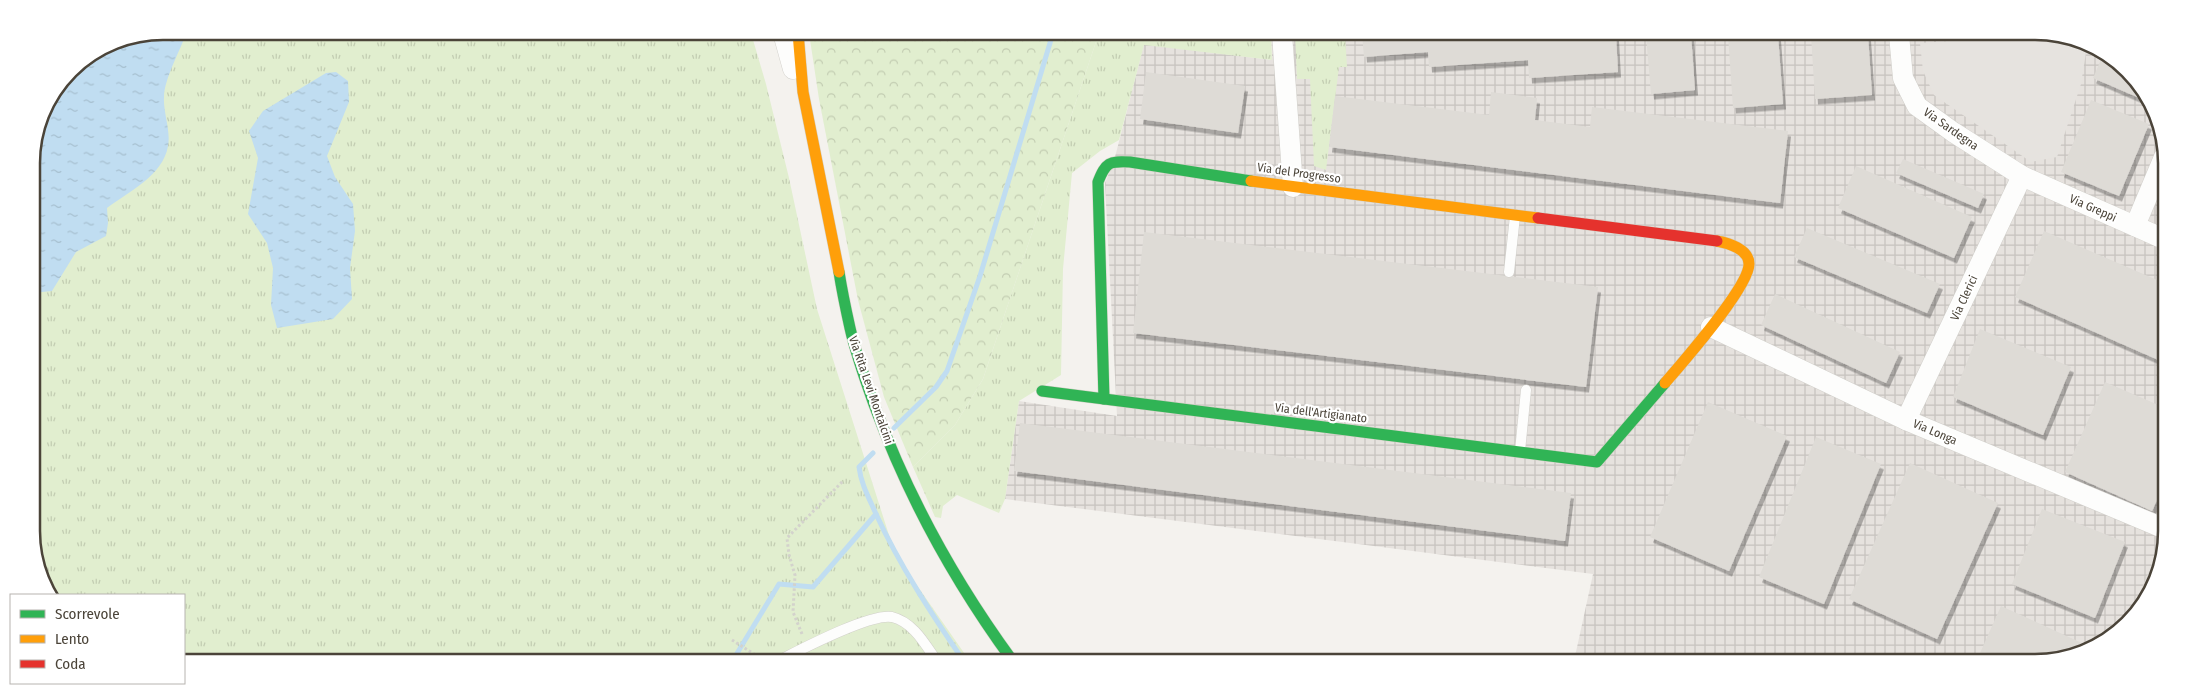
<svg xmlns="http://www.w3.org/2000/svg" width="2198" height="694" viewBox="0 0 2198 694" font-family="'Fira Sans Condensed',sans-serif">
<defs>
<pattern id="industrial-grid" width="8" height="8" patternUnits="userSpaceOnUse" patternTransform="scale(1.25)"><rect width="8" height="8" fill="#e6e2de"/><path d="M0 4h8M4 0v8" fill="none" stroke="#c7c3bf"/></pattern>
<pattern id="grass-tufts" width="24" height="20" patternUnits="userSpaceOnUse" patternTransform="scale(1.25)"><rect width="24" height="20" fill="#e1eecf"/><path d="M3 7l-1-3M5 7V3M7 7l1-3M15 17l-1-3M17 17v-4M19 17l1-3" fill="none" stroke="#c3cdb2"/></pattern>
<pattern id="forest-crowns" width="20" height="18" patternUnits="userSpaceOnUse" patternTransform="scale(1.25)"><rect width="20" height="18" fill="#e1eecf"/><path d="M2 6a3 3 0 1 1 6 0M12 15a3 3 0 1 1 6 0" fill="none" stroke="#c3cdb2"/></pattern>
<pattern id="water-ripples" width="26" height="14" patternUnits="userSpaceOnUse" patternTransform="scale(1.25)"><rect width="26" height="14" fill="#c0ddf1"/><path d="M2 4q2-2 4 0t4 0M15 11q2-2 4 0t4 0" fill="none" stroke="#a6bfcf"/></pattern>
<filter id="shadow"><feDropShadow dx="3" dy="5.5" stdDeviation="0" flood-color="#0004"/></filter>
</defs>
<rect width="100%" height="100%" fill="#f4f2ee"/>
<polygon fill="url(#industrial-grid)" points="1271,34 2069,36 2128,70 2164,137 2162,565 2145,604 2116,635 2044,662 1574,661 1593,574 1005,499 1019,401 1117,416 1105,183 1114,161 1144,44 1272,60"/>
<g fill="url(#grass-tufts)">
<polygon points="163,31 751,33 766,84 789,178 817,309 895,554 969,660 184,658 184,595 54,595 34,557 32,154 41,112 70,70 113,41"/>
<polygon points="1099,33 1271,34 1272,60 1144,45 1119,140 1100,151 1072,173 1063,269 1061,375 1019,401 1005,499 999,513 957,495 943,506 941,518 935,517 913,467 955,425 983,379"/>
<polygon points="1295,34 1345,34 1347,67 1339,67 1326,170 1314,166 1310,79 1297,79"/>
</g>
<polygon fill="url(#forest-crowns)" points="809,33 1099,33 983,379 955,425 913,467 884,397 858,300 819,99"/>
<polygon fill="#e6e3df" points="2026,36 2069,36 2087,46 2081,84 2057,157 2031,162 1934,95 1923,71 1920,43"/>
<g fill="url(#water-ripples)">
<path d="M163,31h24c-6,18 -23,48 -23,66 -1,16 7,33 4,49 -5,30 -40,46 -61,62l1,15 -2,13 -30,16 -24,39 -20,2v-139l9,-42 22,-32 23,-12 6,-13 21,-14z"/>
<polygon points="336,72 348,81 349,102 327,156 335,177 353,204 355,231 350,268 352,299 333,319 277,328 271,305 273,268 267,243 248,214 258,158 249,131 263,111 326,73"/>
</g>
<g fill="none" stroke-linecap="round" stroke-linejoin="round">
<g stroke="#c0ddf1" stroke-width="5">
<polyline points="894,428 936,387 947,371 980,276 1053,33"/>
<path d="M873,453l-14,14c2,17 10,31 17,47 24,52 55,99 87,146"/>
<polyline points="733,660 779,584 813,587 876,514"/>
</g>
</g>
<g fill="#dedbd6" filter="url(#shadow)">
<polygon points="1362,34 1616,35 1618,72 1529,78 1528,60 1429,67 1428,52 1364,57"/>
<polygon points="1646,35 1691,35 1695,90 1651,94"/>
<polygon points="1728,35 1778,35 1783,104 1733,108"/>
<polygon points="1811,35 1868,35 1872,95 1815,99"/>
<polygon points="2103,55 2128,70 2144,100 2093,78"/>
<polygon points="1146,72 1245,86 1238,133 1140,119"/>
<polygon points="1491,92 1537,98 1535,120 1590,127 1592,107 1788,131 1780,203 1329,147 1335,96 1489,115"/>
<polygon points="2091,100 2149,124 2119,196 2061,172"/>
<polygon points="1903,159 1984,194 1978,208 1896,173"/>
<polygon points="1856,166 1972,217 1954,258 1838,208"/>
<polygon points="1807,228 1940,284 1927,313 1794,257"/>
<polygon points="2044,231 2164,283 2163,362 2015,297"/>
<polygon points="1144,232 1598,287 1586,387 1133,333"/>
<polygon points="1775,294 1900,352 1886,383 1761,325"/>
<polygon points="1980,329 2071,367 2043,435 1953,397"/>
<polygon points="2105,382 2163,407 2163,487 2152,511 2065,472"/>
<polygon points="1708,402 1787,436 1729,571 1650,537"/>
<polygon points="1020,423 1571,493 1565,541 1014,471"/>
<polygon points="1816,437 1881,464 1824,604 1759,577"/>
<polygon points="1910,463 1998,503 1937,639 1849,599"/>
<polygon points="2042,509 2125,542 2095,618 2012,584"/>
<polygon points="2149,571 2158,575 2145,604 2127,623"/>
<polygon points="2001,606 2084,644 2082,648 2044,662 1976,662"/>
</g>
<g fill="none" stroke-linecap="round" stroke-linejoin="round">
<defs>
<g id="lane">
<polyline points="1509,272 1515,216"/>
<polyline points="1520,451 1526,390"/>
<path d="M780,660c22,-11 90,-47 112,-43 21,5 33,27 44,43"/>
</g>
<g id="street">
<polyline points="783,33 793,69"/>
<polyline points="1282,34 1293,187"/>
<polyline points="1899,35 1903,78 1917,106 1953,132 2022,176 2164,239"/>
<polyline points="2135,226 2164,157"/>
<polyline points="1711,327 1906,420 2163,528"/>
<polyline points="1906,420 2022,176"/>
</g>
<g id="fast">
<path d="M839,272c3,19 7,38 11,56 6,27 16,54 25,79 34,92 80,175 137,253"/>
<polyline points="1042,391 1597,462 1665,383"/>
<path d="M1104,399l-6,-217c8,-20 11,-21 32,-20l121,19"/>
</g>
<g id="slow">
<polyline points="798,33 803,92 839,272"/>
<polyline points="1251,181 1538,218"/>
<path d="M1665,383c17,-20 84,-96 84,-119 0,-15 -21,-21 -32,-23"/>
</g>
<polyline id="jam" points="1538,218 1717,241"/>
</defs>
<use href="#lane" stroke="#d2d0cb" stroke-width="11"/>
<use href="#street" stroke="#d2d0cb" stroke-width="21"/>
<use href="#fast" stroke="#d3cfc5" stroke-width="12"/>
<use href="#slow" stroke="#d3cfc5" stroke-width="12"/>
<use href="#jam" stroke="#d3cfc5" stroke-width="12"/>
<g stroke="#d3d2cc" stroke-width="3" stroke-dasharray="2.5 2.5" stroke-linecap="butt">
<polyline points="802,634 793,612 795,575 789,555 787,538 843,481"/>
<polyline points="732,640 754,654 756,660"/>
</g>
<use href="#lane" stroke="#fdfdfc" stroke-width="10"/>
<use href="#street" stroke="#fdfdfc" stroke-width="20"/>
<use href="#fast" stroke="#30b455" stroke-width="11"/>
<use href="#slow" stroke="#ff9f0a" stroke-width="11"/>
<use href="#jam" stroke="#e5322d" stroke-width="11"/>
</g>
<g text-anchor="middle" stroke-width="4.5" stroke-linejoin="round" paint-order="stroke">
<g font-size="12" fill="#4b4439" stroke="#fff">
<text transform="translate(1951 129) rotate(35)" y="4">Via Sardegna</text>
<text transform="translate(1299 173) rotate(8)" y="4">Via del Progresso</text>
<text transform="translate(2093 208) rotate(24)" y="4">Via Greppi</text>
<text transform="translate(1964 298) rotate(-65)" y="4">Via Clerici</text>
<text transform="translate(871 390) rotate(71)" y="4">Via Rita Levi Montalcini</text>
<text transform="translate(1321 413) rotate(7)" y="4">Via dell'Artigianato</text>
<text transform="translate(1935 432) rotate(23)" y="4">Via Longa</text>
</g>
</g>
<path d="M0 0H2198V694H0ZM163 40H2035A123 123 0 0 1 2158 163V531A123 123 0 0 1 2035 654H163A123 123 0 0 1 40 531V163A123 123 0 0 1 163 40Z" fill="#fff" fill-rule="evenodd"/>
<path fill="none" stroke="#4b4439" stroke-width="2.5" d="M163 40H2035A123 123 0 0 1 2158 163V531A123 123 0 0 1 2035 654H163A123 123 0 0 1 40 531V163A123 123 0 0 1 163 40Z"/>
<rect x="10" y="594" width="175" height="90" fill="#ffffff" stroke="#b7b4b0"/>
<rect x="20" y="610" width="25" height="8" fill="#30b455" stroke="#b7b4b0"/>
<text x="55" y="619" font-size="15" fill="#4b4439">Scorrevole</text>
<rect x="20" y="635" width="25" height="8" fill="#ff9f0a" stroke="#b7b4b0"/>
<text x="55" y="644" font-size="15" fill="#4b4439">Lento</text>
<rect x="20" y="660" width="25" height="8" fill="#e5322d" stroke="#b7b4b0"/>
<text x="55" y="669" font-size="15" fill="#4b4439">Coda</text>
</svg>
